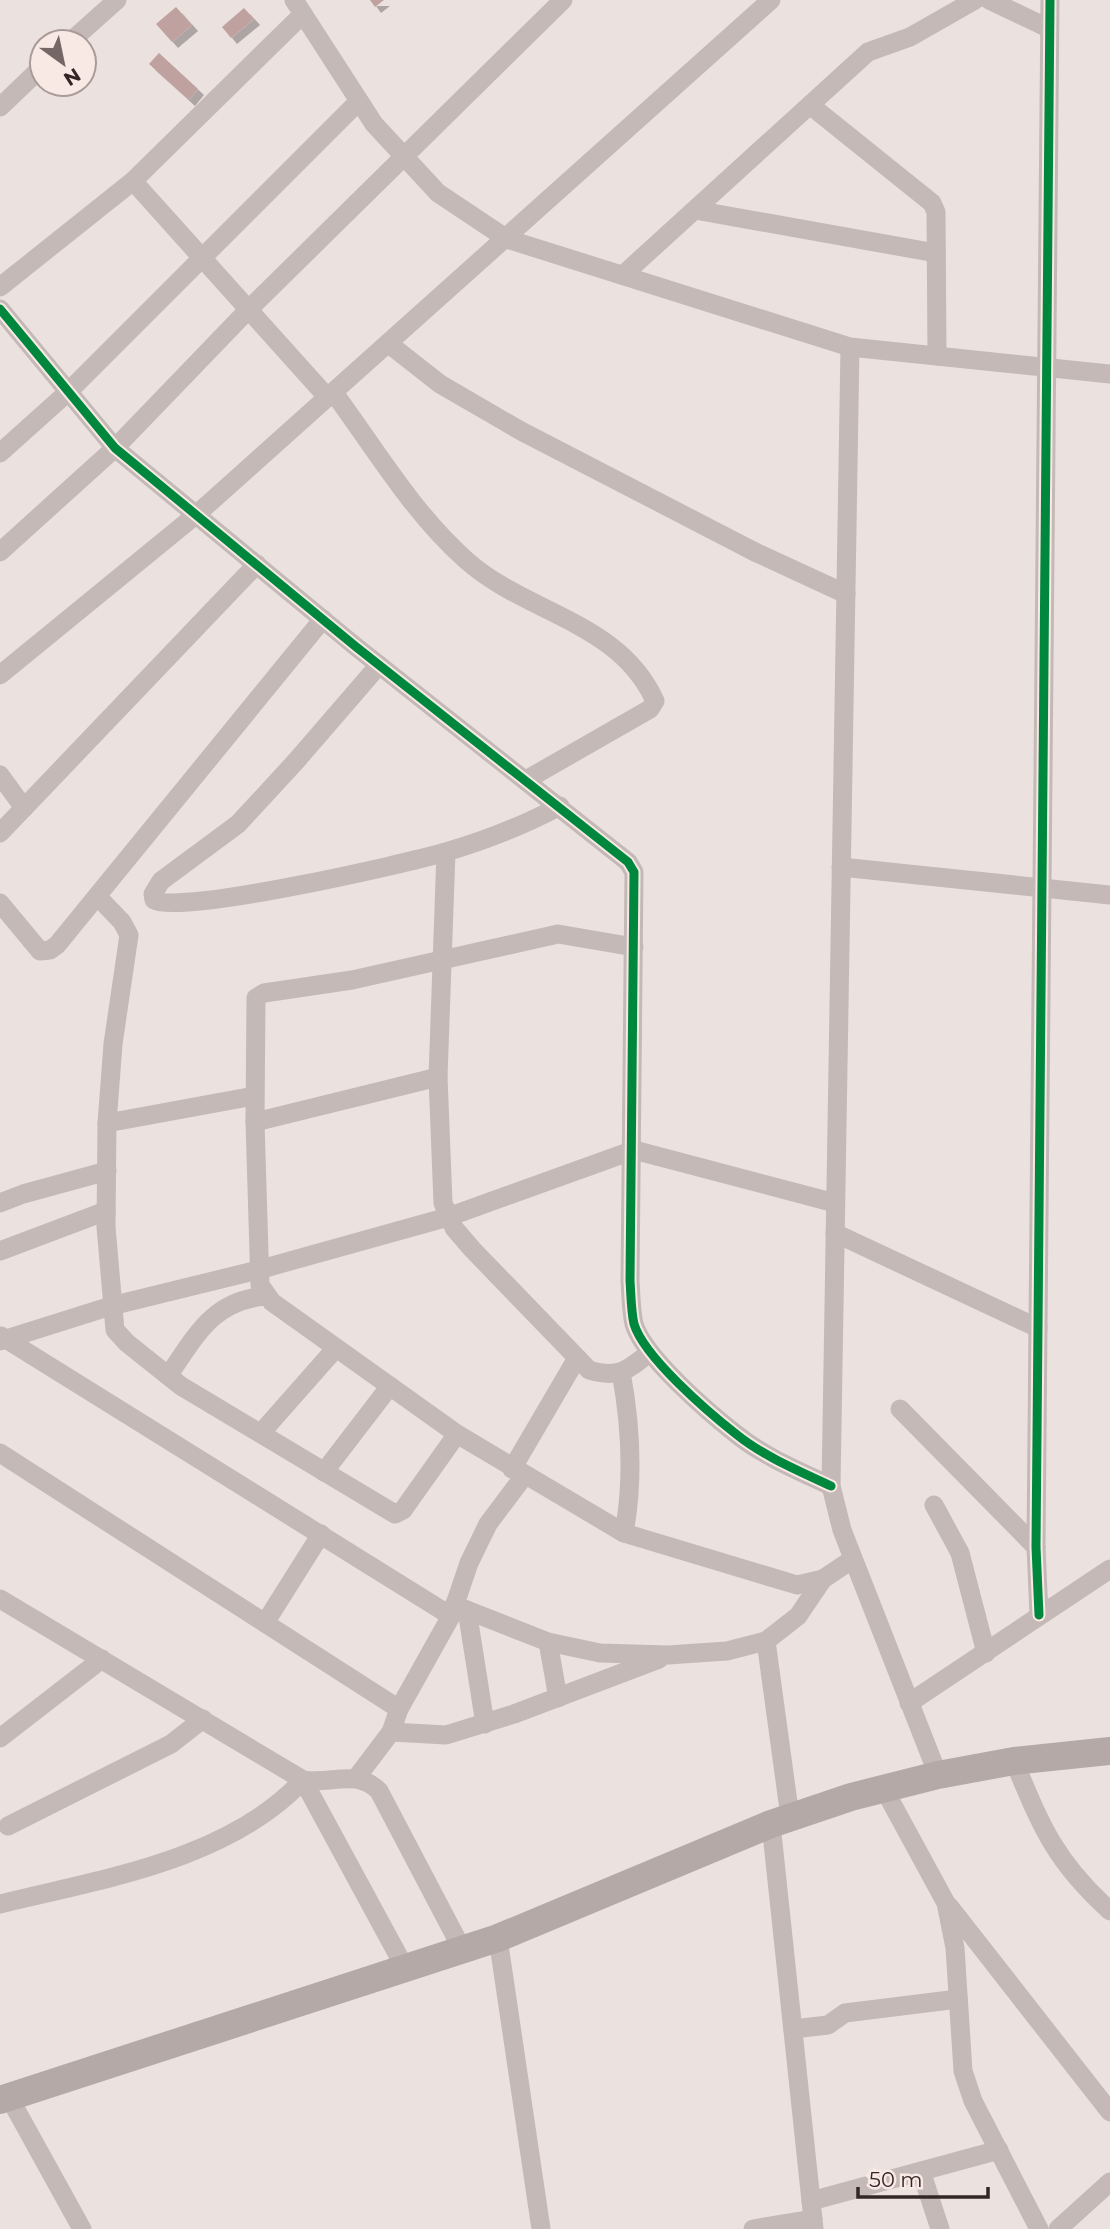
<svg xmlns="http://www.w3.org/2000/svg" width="1110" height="2229" viewBox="0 0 1110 2229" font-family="Montserrat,sans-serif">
<defs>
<filter id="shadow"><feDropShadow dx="6" dy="6" stdDeviation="0" flood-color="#0004"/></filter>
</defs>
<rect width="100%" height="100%" fill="#ebe1de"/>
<g fill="#bfa1a0" filter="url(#shadow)">
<polygon points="370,0 384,0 375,7"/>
<polygon points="176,7 192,25 172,42 156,24"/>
<polygon points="244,8 254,19 231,38 222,27"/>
<polygon points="159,53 198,89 189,100 149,64"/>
</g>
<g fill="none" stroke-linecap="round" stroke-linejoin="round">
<g stroke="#c4b9b7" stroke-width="19">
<polyline points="294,0 374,124 438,193 507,239 850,347 1110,374"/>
<polyline points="989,0 1048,28"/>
<polyline points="70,42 117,0"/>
<polyline points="810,105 932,203 936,212 937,356"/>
<polyline points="0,107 42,67"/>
<polyline points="133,181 328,398"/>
<polyline points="695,210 936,253"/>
<polyline points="623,275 868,52 910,37 975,0"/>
<polyline points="0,287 133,181 303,14"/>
<path d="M0,309l115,139 240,198 273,216 6,10 -4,409c1,13 1,30 4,43 10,33 74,88 102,110 27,22 63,37 95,52"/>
<polyline points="389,344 440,384 521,431 755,552 846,594"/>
<polyline points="850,347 831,1486 842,1530 938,1775"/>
<path d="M334,393c42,57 79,120 132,167 60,54 153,61 189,141l-5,8 -124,71"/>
<polyline points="0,453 68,392 359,101"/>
<polyline points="0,552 115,448 247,311 563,0"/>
<path d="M379,665l-82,95 -59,64 -77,57 -8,13 1,6c23,16 254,-37 292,-48 40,-12 77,-26 114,-46"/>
<polyline points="0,675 197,514 771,0"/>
<polyline points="0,775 24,808"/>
<polyline points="0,833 257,564"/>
<path d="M446,852l-8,225 5,126 11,25 18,21 117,121c29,9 39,0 61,-18"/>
<polyline points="841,867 1110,895"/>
<polyline points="98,897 122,922 129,935 113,1044 107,1123 106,1227 115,1330 127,1343 181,1386 395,1514 403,1510 457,1434"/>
<polyline points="0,903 40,951 50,950 57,945 323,619"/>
<polyline points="634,947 558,934 352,980 264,993 256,998 255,1122 260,1285 272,1302 457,1434 624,1533 797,1585 823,1579"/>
<polyline points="255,1122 438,1077"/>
<polyline points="107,1123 254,1096"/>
<polyline points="0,1203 23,1194 107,1171"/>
<polyline points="835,1233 1038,1328"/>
<polyline points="0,1251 106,1211"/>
<polyline points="1,1336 451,1616"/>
<polyline points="0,1341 111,1306 258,1270 448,1217 634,1150 835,1203"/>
<path d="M621,1372c10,54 13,107 3,161"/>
<path d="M168,1376c28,-40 44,-75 97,-80"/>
<polyline points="900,1409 1036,1547"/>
<polyline points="261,1433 336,1348"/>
<polyline points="0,1453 399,1709"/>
<polyline points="512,1469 577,1358"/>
<polyline points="324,1472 390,1386"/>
<polyline points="934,1505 960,1553 986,1653"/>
<path d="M0,1599l303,181c28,5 53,-12 76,11l83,158"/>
<polyline points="454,1605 548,1642 600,1653 668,1655 727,1651 766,1641 798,1616 823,1579 853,1559"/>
<polyline points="467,1610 485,1724"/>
<polyline points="1039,1615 1036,1547 1050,0"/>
<polyline points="265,1623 321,1534"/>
<polyline points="766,1641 790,1817"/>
<polyline points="548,1642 558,1698"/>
<polyline points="909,1703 1110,1569"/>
<polyline points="391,1732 446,1735 514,1714 659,1659"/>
<polyline points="0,1738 102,1659"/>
<path d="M1014,1761c28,67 41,100 96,150"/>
<polyline points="357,1777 391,1732 399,1709 451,1616 469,1563 488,1524 524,1476"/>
<polyline points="303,1780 405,1968"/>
<polyline points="884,1789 946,1903 955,1948 963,2071 973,2101 1039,2229"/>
<polyline points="771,1824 814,2229"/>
<polyline points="8,1826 171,1744 203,1719"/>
<path d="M0,1904c101,-25 229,-44 303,-124"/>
<polyline points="949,1906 1110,2112"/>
<polyline points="498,1938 541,2229"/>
<polyline points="793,2029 828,2025 845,2013 958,1999"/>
<polyline points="9,2097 82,2229"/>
<polyline points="921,2171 940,2229"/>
<polyline points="811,2201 999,2150"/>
<polyline points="753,2229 813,2219"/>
<polyline points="1058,2229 1110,2182"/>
</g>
<polyline stroke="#b5a9a7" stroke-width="28" points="0,2100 498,1938 771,1824 851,1797 938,1775 1014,1761 1110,1751"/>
<defs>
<g id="cycleway">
<path d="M0,309l115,139 240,198 273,216 6,10 -4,409c1,13 1,30 4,43 10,33 74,88 102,110 27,22 63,37 95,52"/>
<polyline points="1039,1615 1036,1547 1050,0"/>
</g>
</defs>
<use href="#cycleway" stroke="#f9e9e4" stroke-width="13"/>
<use href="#cycleway" stroke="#00873e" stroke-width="9"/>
</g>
<g transform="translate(63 63) rotate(147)"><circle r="33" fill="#f9e9e4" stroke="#aa9b98" stroke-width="2"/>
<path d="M0-5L12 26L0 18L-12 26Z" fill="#746766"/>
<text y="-10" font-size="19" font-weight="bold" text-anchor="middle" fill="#342626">N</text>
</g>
<path d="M858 2187v10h130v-10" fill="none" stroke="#342626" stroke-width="3.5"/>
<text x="869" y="2187" font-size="21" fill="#342626" stroke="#f9e9e4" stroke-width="5" paint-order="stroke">50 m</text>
</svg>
